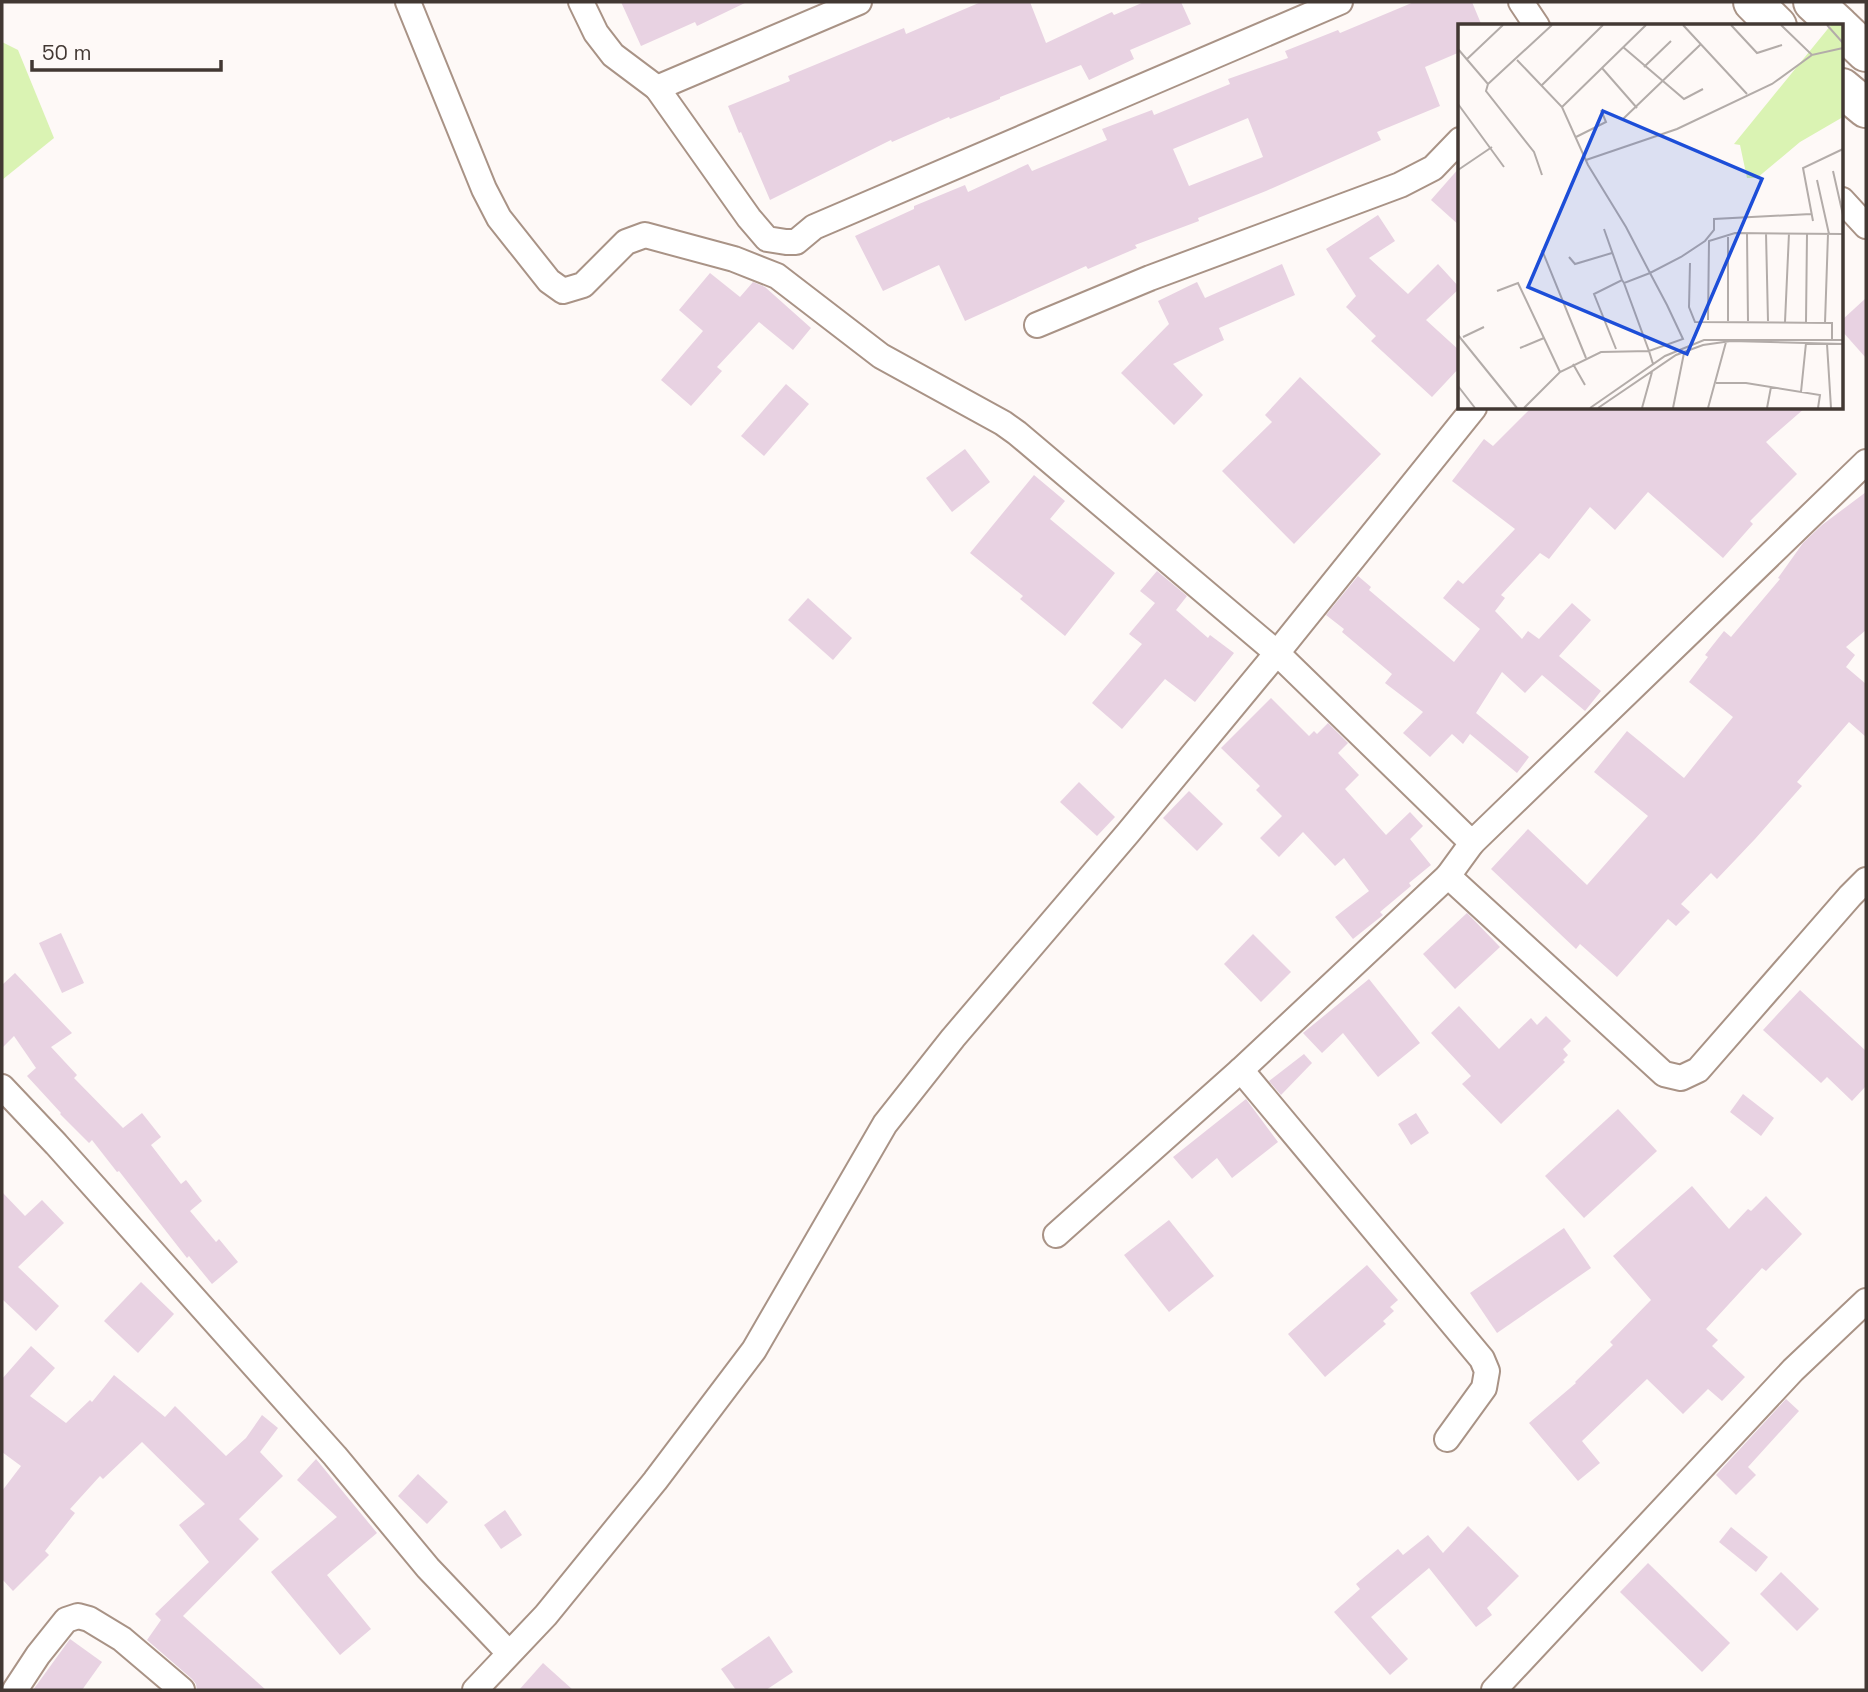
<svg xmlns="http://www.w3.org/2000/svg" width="1868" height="1692" viewBox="0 0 1868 1692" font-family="'Space Grotesk',sans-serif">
<rect width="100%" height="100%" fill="#fef9f7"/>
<polygon fill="#daf3b3" points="2,42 18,50 54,138 2,180"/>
<g fill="#e8d2e2" fill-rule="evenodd">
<polygon points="621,2 747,2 697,26 695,22 641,46"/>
<polygon points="981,2 1030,2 1046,43 1112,12 1114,15 1144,2 1181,2 1191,24 1130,50 1134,59 1089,80 1081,65 1000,97 1000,99 950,119 949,117 892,142 891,140 770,200 741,132 739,133 728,106 790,81 788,76 834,57 904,28 906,34"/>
<path d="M1414,2h58l10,24h-22v26l-35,15 15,39 -63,26 4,8 -115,51 -68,27 1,3 -64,24 2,3 -49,21 -2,-3 -121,55 -26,-56 -56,26 -28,-55 59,-27v-3l51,-21 3,7 60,-28 4,7 75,-31 -5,-11 50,-19 2,5 76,-31 -2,-5 60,-21 -3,-7 53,-21 2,3zM1248,118l15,39 -74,29 -16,-37z"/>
<polygon points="1460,167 1460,226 1431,200"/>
<polygon points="1378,215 1395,241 1369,258 1408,294 1438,264 1460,288 1426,320 1460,351 1460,367 1432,397 1371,341 1376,336 1346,307 1356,296 1326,249"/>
<polygon points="1282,264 1295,295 1219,328 1224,340 1173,364 1203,395 1174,425 1121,373 1169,324 1158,301 1197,282 1205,298"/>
<polygon points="710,273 740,297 753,282 765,287 811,328 793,350 759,322 717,367 722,371 691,406 661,380 703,331 679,310"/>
<polygon points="1866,298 1866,358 1842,331 1842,320"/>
<polygon points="1300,377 1381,454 1294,544 1222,471 1272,422 1265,415"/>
<polygon points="786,384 809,404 764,456 741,436"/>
<polygon points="1531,408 1805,408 1766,442 1797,474 1750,521 1753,524 1723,558 1648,492 1615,530 1590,507 1549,559 1540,553 1501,595 1505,598 1495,611 1522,639 1528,631 1539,639 1572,603 1591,620 1559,656 1601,691 1585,711 1542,675 1525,693 1502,672 1476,713 1529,757 1517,773 1470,734 1463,744 1452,734 1430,757 1403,733 1423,712 1385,683 1392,674 1342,632 1344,629 1326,615 1358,576 1371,587 1369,590 1454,662 1480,629 1443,598 1458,580 1463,584 1515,529 1452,481 1484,439 1493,446"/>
<polygon points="965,449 990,482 952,512 926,478"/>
<polygon points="1034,475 1065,501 1050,519 1115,573 1065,636 1020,599 1023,596 970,553"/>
<polygon points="1866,492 1866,630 1846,647 1855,655 1846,667 1866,684 1866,737 1849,722 1797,782 1802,786 1755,839 1717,879 1711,873 1681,904 1690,912 1676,926 1668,919 1617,977 1580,944 1576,949 1491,869 1528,829 1587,885 1648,816 1594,772 1627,731 1684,778 1733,717 1689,682 1708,657 1705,655 1724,631 1731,637 1780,579 1778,578 1803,543 1822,525"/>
<polygon points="1157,571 1187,596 1176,610 1208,638 1210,635 1234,653 1195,702 1165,679 1122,729 1092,703 1142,644 1129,634 1155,603 1140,591"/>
<polygon points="808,598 852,638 833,660 788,620"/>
<polygon points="1271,698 1309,736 1314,731 1317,734 1328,723 1348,743 1338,753 1359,775 1345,789 1386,835 1410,812 1423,826 1410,839 1431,865 1409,883 1411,886 1380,912 1383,915 1353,939 1335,917 1369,891 1344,858 1335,866 1303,832 1279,857 1260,838 1282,816 1256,790 1260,786 1221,748"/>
<polygon points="1079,782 1115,817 1097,836 1060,802"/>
<polygon points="1189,791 1223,824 1197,851 1163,818"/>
<polygon points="1467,913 1500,947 1455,989 1423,954"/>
<polygon points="61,933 84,983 62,993 39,943"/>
<polygon points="1253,934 1291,972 1261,1002 1224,964"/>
<polygon points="15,973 72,1033 51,1047 77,1075 74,1078 123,1128 142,1113 161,1137 151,1145 181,1184 186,1180 202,1201 190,1211 216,1242 219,1239 238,1262 212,1284 189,1256 187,1258 119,1171 117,1172 92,1140 89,1143 60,1114 61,1113 27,1076 36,1068 14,1036 2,1048 2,985"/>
<polygon points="1369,979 1420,1043 1378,1077 1343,1033 1322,1053 1303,1033"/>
<polygon points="1800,990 1866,1051 1866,1086 1852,1101 1827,1077 1821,1083 1763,1030"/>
<polygon points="1459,1006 1499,1049 1531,1018 1537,1025 1546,1016 1571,1041 1563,1049 1568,1055 1563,1060 1565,1062 1501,1124 1462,1084 1471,1076 1431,1033"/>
<polygon points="1304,1054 1312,1063 1281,1095 1269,1081"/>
<polygon points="1743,1094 1774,1118 1761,1136 1730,1112"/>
<polygon points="1246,1099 1278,1142 1232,1178 1217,1158 1192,1179 1173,1157"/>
<polygon points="1618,1109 1657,1151 1584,1218 1545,1176"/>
<polygon points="1416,1113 1429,1133 1411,1145 1398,1124"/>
<polygon points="1692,1186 1729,1229 1748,1209 1751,1211 1766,1196 1802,1234 1766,1271 1762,1268 1706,1329 1718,1340 1712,1346 1745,1377 1722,1401 1708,1389 1683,1414 1647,1379 1582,1441 1600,1463 1578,1481 1529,1423 1576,1383 1575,1382 1613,1345 1610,1342 1651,1300 1613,1256"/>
<polygon points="2,1192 25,1216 42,1200 64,1223 18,1267 59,1306 36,1331 2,1299"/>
<polygon points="1169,1220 1214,1276 1169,1312 1124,1255"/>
<polygon points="1564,1228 1591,1268 1497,1333 1470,1293"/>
<polygon points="1367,1265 1398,1300 1390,1307 1394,1311 1383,1321 1386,1324 1325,1377 1288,1334"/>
<polygon points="141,1282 174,1314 138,1353 104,1321"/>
<polygon points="31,1346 55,1368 30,1396 66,1423 90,1400 92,1402 114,1375 165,1417 175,1406 226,1456 246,1438 262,1415 278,1428 260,1452 283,1476 239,1519 259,1539 183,1616 266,1690 197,1690 196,1684 192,1679 147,1640 161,1620 155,1614 209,1562 179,1525 205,1504 142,1442 103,1479 100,1476 70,1509 75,1513 45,1551 49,1555 13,1591 2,1579 2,1491 21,1466 2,1452 2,1379"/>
<polygon points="1786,1399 1799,1411 1748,1467 1756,1475 1736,1495 1716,1475"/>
<polygon points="316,1459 377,1533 327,1575 371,1629 340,1655 271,1572 337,1517 297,1480"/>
<polygon points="418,1474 448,1502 427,1524 398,1496"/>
<polygon points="505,1510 522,1535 501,1549 484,1525"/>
<polygon points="1468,1526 1519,1576 1487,1608 1492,1615 1476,1627 1429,1568 1371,1617 1408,1659 1390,1675 1334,1612 1360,1589 1356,1584 1398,1549 1403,1555 1428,1535 1443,1553"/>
<polygon points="1731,1527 1768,1557 1756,1572 1719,1542"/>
<polygon points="1648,1563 1730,1643 1702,1672 1620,1592"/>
<polygon points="1781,1572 1819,1609 1797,1631 1760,1594"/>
<polygon points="769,1636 793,1672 766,1690 736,1690 721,1669"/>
<polygon points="70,1639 102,1662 82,1690 33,1690"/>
<polygon points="543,1663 573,1690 519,1690"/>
</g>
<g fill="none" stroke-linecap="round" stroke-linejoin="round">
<defs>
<g id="street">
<polyline points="408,2 484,189 499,218 549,281 563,291 583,285 626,242 645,235 734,259 777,276 881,356 1003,423 1017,433 1277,653 1472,843 1866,462"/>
<polyline points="581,2 596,33 613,55 657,88 749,218 767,239 786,242 796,242 814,227 1340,2"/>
<polyline points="1521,2 1537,26"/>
<polyline points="657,88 859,2"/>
<polyline points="1842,200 1866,226"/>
<polyline points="1037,325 1150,278 1400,185 1433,168 1460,140"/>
<polyline points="1472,843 1448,876 1664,1074 1681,1078 1698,1070 1850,896 1866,880"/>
<polyline points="1241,1070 1482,1359 1487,1371 1484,1388 1447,1439"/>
<polyline points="2,1087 56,1144 335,1456 428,1568 509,1653"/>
<polyline points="1056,1235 1241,1070 1448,876"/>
<polyline points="15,1690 38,1655 66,1620 78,1616 89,1619 122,1639 182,1690"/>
<polyline points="475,1690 546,1615 655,1481 754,1350 885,1124 953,1038 1128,833 1277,653 1474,408"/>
<polyline points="1494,1690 1793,1370 1866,1301"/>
</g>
<g id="primary">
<polyline points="1753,2 1777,26"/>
<polyline points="1813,2 1839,26"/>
<polyline points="1842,29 1866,52"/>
<polyline points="1842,88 1866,108"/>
</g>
</defs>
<use href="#street" stroke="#a99386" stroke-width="28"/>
<use href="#primary" stroke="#a99386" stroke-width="42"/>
<use href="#street" stroke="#fff" stroke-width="24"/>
<use href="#primary" stroke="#fff" stroke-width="38"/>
</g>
<g transform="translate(1458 24)">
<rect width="385" height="385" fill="#fef9f7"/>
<path d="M373,1h12v92l-43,25 -43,36h-10l-7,-33 -6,-1z" fill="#daf3b3"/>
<path fill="none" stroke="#b3aca9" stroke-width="2" d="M225,1l64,69M273,1l26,28 25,-8M323,1l31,30 31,-7M369,1l16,18M165,23l61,52 19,-10M0,25l30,35 -2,7 48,61 8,23M8,36l37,-35M59,36l45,47 26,58 38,62 24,46 17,32 16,34 -34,12 -25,-68 26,-10 31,-16 24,-16 9,-11v-11l97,-5M186,43l27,-26M144,44l35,40M30,60l64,-59M84,61l61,-60M0,80l46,63M104,83l84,-82M165,95l78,-75M118,113l30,-15 -5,-12M128,136l91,-31 95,-45 40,-29M0,146l34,-23M375,147l10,44M359,156l12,54M355,197l-10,-53 40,-19M146,205l18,51M308,209l2,88M289,210l1,87M270,213v84M84,226l44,108M111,233l6,7 37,-11M232,239l-1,44 6,15 137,1v16M39,267l21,-8 42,89M250,296l1,-79 26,-8 108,1M327,298l4,-89M348,298l1,-88M367,299l3,-89M0,311l59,73M5,313l21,-10M369,320l4,64M62,324l24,-10M158,325l-22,-55 28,-14 2,3M115,340l12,21M258,359h30l74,12 -2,13M0,362l17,22M343,368l5,-49M66,384l36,-36 41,-20 48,-1 4,13M132,384l75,-52 39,-16h139M140,384l78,-53 27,-10 28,-4 112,3M184,384l10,-36M215,384l11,-55M250,384l18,-66M309,384l4,-21"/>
<path fill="#1d4ed8" fill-opacity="0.15" stroke="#1d4ed8" stroke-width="3.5" d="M145,87l159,68 -75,175 -159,-67z"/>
<rect width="385" height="385" fill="none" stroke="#423833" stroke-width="3.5"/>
</g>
<rect width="1868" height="1692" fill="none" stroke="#423833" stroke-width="7"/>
<path d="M32 60v10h189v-10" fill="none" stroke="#423833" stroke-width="3.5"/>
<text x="42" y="60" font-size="21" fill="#423833" stroke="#fef9f7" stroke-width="5" paint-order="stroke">50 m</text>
</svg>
